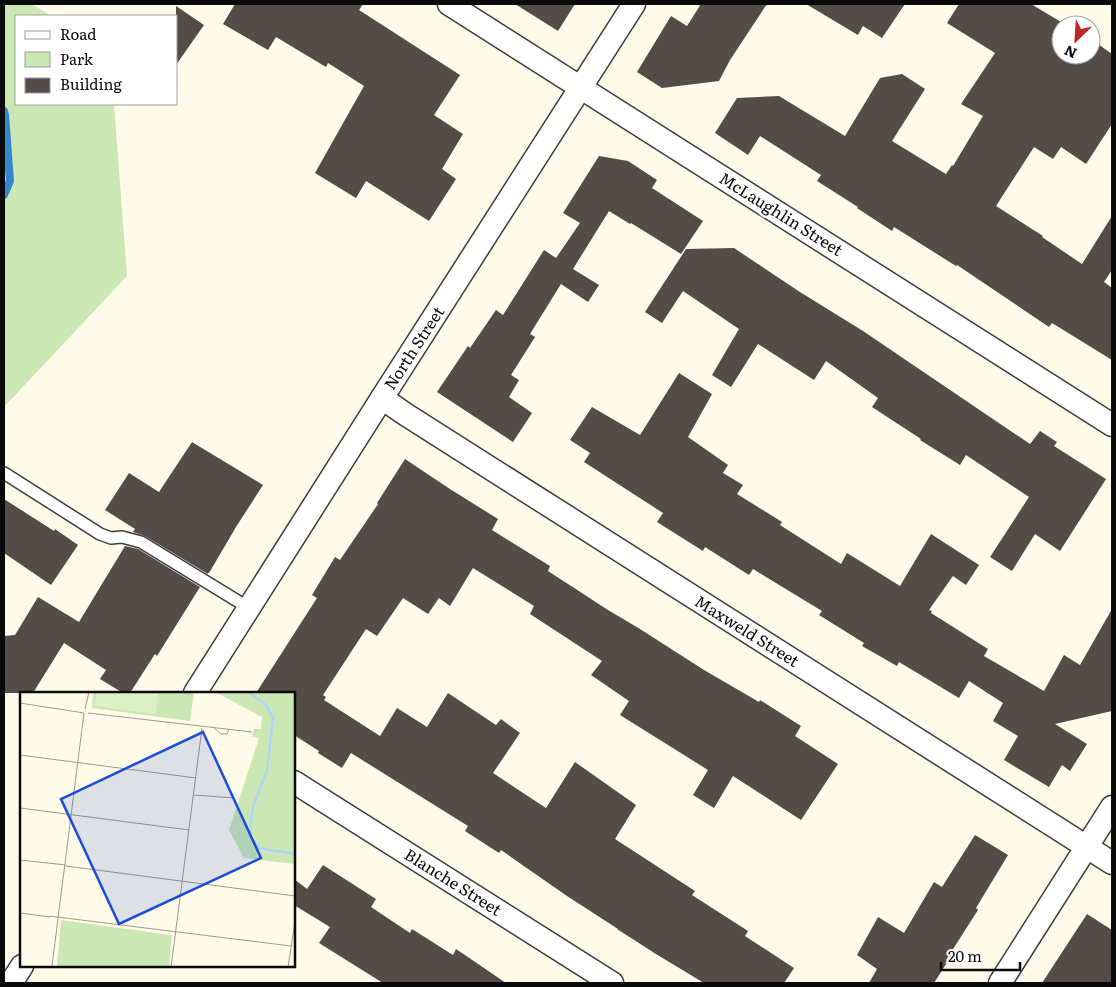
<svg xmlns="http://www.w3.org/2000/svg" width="1116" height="987" viewBox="0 0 1116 987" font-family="Literata,serif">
<rect width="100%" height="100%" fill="#fffbe8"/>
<polygon fill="#cbe7b3" points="4,4 32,4 51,16 16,16 16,104 114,104 127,276 4,407"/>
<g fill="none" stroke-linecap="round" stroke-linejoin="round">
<polyline stroke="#3587cb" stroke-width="8" points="4,111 5,115 10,181 4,195"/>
</g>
<g fill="#534c47">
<polygon points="235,4 363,4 359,10 460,75 434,115 463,134 442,169 456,179 429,221 366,181 356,198 315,173 364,86 328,63 326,67 276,37 268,50 223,24"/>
<polygon points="515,4 575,4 558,31"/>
<polygon points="701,4 767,4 730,60 719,81 662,88 637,72 671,16 687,26"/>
<polygon points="806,4 905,4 882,38 863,26 858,35"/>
<polygon points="959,4 1031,4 1066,25 1061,25 1061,55 1091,55 1091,39 1112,54 1112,124 1086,164 1061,147 1053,159 1034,147 996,206 1043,236 1042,237 1082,264 1112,216 1112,270 1104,282 1112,288 1112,360 1052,323 1049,327 957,265 956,266 894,227 892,231 857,208 858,207 817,181 821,175 760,136 748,155 715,133 737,98 779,96 845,136 880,78 902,74 925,89 892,141 946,174 952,165 953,166 983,116 961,104 995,53 947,23"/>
<polygon points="176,6 204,25 176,65"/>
<polygon points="599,156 628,161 657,180 652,188 703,221 681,254 631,223 630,224 609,211 573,269 599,285 588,302 561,284 530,334 535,337 511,375 519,380 509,397 532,413 513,442 437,392 468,346 470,348 496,310 503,315 544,250 556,258 580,223 563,213"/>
<polygon points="734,248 800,292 863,331 1030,444 1040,431 1057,442 1054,446 1106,479 1060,551 1035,534 1012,571 990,557 1029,497 966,455 960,465 920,440 921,439 872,407 878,398 826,361 814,380 758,344 731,387 712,375 739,329 683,291 662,323 645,312 686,249"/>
<polygon points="679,373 712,394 688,437 728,465 723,473 743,485 737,494 782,522 780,525 841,564 847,553 900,586 931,534 979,565 966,585 953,576 929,610 932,611 931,613 988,649 984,656 1044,691 1064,655 1080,665 1112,609 1112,711 1055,724 1087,744 1070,771 1062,765 1049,787 1004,760 1018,736 993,721 1003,703 969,681 959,698 899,662 897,666 862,646 864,643 819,615 822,611 753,569 749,575 705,547 703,551 657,522 663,513 584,462 590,453 570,440 592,407 640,435"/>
<polygon points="192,442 263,485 236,527 209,573 209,572 208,574 145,536 133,532 135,529 105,510 129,473 159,492"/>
<polygon points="405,459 450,489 498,519 492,530 550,566 548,571 608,610 640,629 704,670 759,702 760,700 801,726 795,736 838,764 801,820 733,776 714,808 693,795 708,770 620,715 629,701 591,675 602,661 530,614 534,606 473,568 450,606 439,598 428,614 403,598 377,636 366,629 323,695 326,697 324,700 380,736 397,708 427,727 448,693 496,725 501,719 520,733 493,773 546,808 575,762 636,805 615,839 695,891 692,895 748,931 745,936 794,968 784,983 704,983 656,954 617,929 618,929 567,896 501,850 499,853 465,831 468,826 351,753 342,768 318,753 319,751 294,735 294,693 256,693 317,598 312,595 335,557 340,560 378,504 377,503"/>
<polygon points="4,499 54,531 55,529 78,545 51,585 4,553"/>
<polygon points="125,546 138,549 200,587 157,656 155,654 130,693 123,693 100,679 106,670 64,643 33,693 4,693 4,636 15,635 38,597 79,622"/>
<polygon points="975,835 1008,855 976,908 978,910 946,960 948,961 934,983 869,983 877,969 857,955 878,917 904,933 934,882 942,887"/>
<polygon points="323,865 376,899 371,907 410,933 412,929 453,955 456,949 506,983 383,983 319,943 330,927 294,905 294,879 307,889"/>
<polygon points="1087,914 1112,930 1112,983 1042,983"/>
</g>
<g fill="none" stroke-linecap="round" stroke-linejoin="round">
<defs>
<polyline id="lane" points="4,473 100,534 111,538 122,537 141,542 249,608"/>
<g id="street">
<polyline points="449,4 1112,425"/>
<polyline points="382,398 405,414 1112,863"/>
<polyline points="195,693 382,398 634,4"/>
<polyline points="294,782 612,983"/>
<polyline points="11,983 22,966"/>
<polyline points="1000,983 1112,807"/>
</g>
</defs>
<use href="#lane" stroke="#3d3d3d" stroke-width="14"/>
<use href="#street" stroke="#3d3d3d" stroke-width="25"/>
<use href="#lane" stroke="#fff" stroke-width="11"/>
<use href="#street" stroke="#fff" stroke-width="22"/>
</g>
<g text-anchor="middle" stroke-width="5" stroke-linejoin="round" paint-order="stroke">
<g font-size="16" fill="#0a0a0a" stroke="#fff">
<text transform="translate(781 214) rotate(32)" y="6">McLaughlin Street</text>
<text transform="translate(414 348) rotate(-57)" y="6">North Street</text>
<text transform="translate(747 631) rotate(32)" y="6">Maxweld Street</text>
<text transform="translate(453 882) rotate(32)" y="6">Blanche Street</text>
</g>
</g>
<g transform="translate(20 692)">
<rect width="275" height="275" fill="#fffbe8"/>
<path d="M73,0h101l-4,29 -98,-13zM195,0h80v172l-51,-6 -15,-28 30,-92 -7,-1 2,-8h7l1,-12zM41,228l111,15 -3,32h-112z" fill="#cbe7b3"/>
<path d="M77,0h61l-2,22 -61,-8z" fill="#deefc5"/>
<path fill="none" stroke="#add6f5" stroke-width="2.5" d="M229,0l17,13 7,13 -6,52 -14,37 -4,28 10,13 36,6"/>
<path fill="none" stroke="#9d9b8f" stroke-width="1" d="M0,11l64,10M65,17l4,-17M68,21l164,19M193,35l8,7h6l2,-5M0,63l176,23M174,103l40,3M0,116l169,22M0,168l46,5M46,174l229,30M0,221l30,4M29,224l242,30M32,274l32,-253M151,275l31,-239M268,275l7,-45"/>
<path fill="#1d4ed8" fill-opacity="0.15" stroke="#1d4ed8" stroke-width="2.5" d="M183,40l58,126 -142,66 -58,-125z"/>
<rect width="275" height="275" fill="none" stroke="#0a0a0a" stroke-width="2.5"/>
</g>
<rect width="1116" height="987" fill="none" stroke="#0a0a0a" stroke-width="10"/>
<rect x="15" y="15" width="162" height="90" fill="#ffffff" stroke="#9d9d9d"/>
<rect x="25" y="31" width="25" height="8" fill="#ffffff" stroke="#9d9d9d"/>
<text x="60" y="40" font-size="15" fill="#0a0a0a">Road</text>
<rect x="25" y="52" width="25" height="15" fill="#cbe7b3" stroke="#9d9d9d"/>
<text x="60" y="65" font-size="15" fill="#0a0a0a">Park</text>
<rect x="25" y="78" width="25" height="15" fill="#534c47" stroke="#9d9d9d"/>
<text x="60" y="90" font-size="15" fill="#0a0a0a">Building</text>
<g transform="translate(1076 40) rotate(205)"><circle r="24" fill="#ffffff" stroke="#9d9d9d"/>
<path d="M0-4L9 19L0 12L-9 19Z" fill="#b72625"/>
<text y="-8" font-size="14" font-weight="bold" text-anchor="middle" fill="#0a0a0a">N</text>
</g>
<path d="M941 962v8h79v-8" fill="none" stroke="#0a0a0a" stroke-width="2.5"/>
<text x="948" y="962" font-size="15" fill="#0a0a0a" stroke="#ffffff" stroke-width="4" paint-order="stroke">20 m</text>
</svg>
